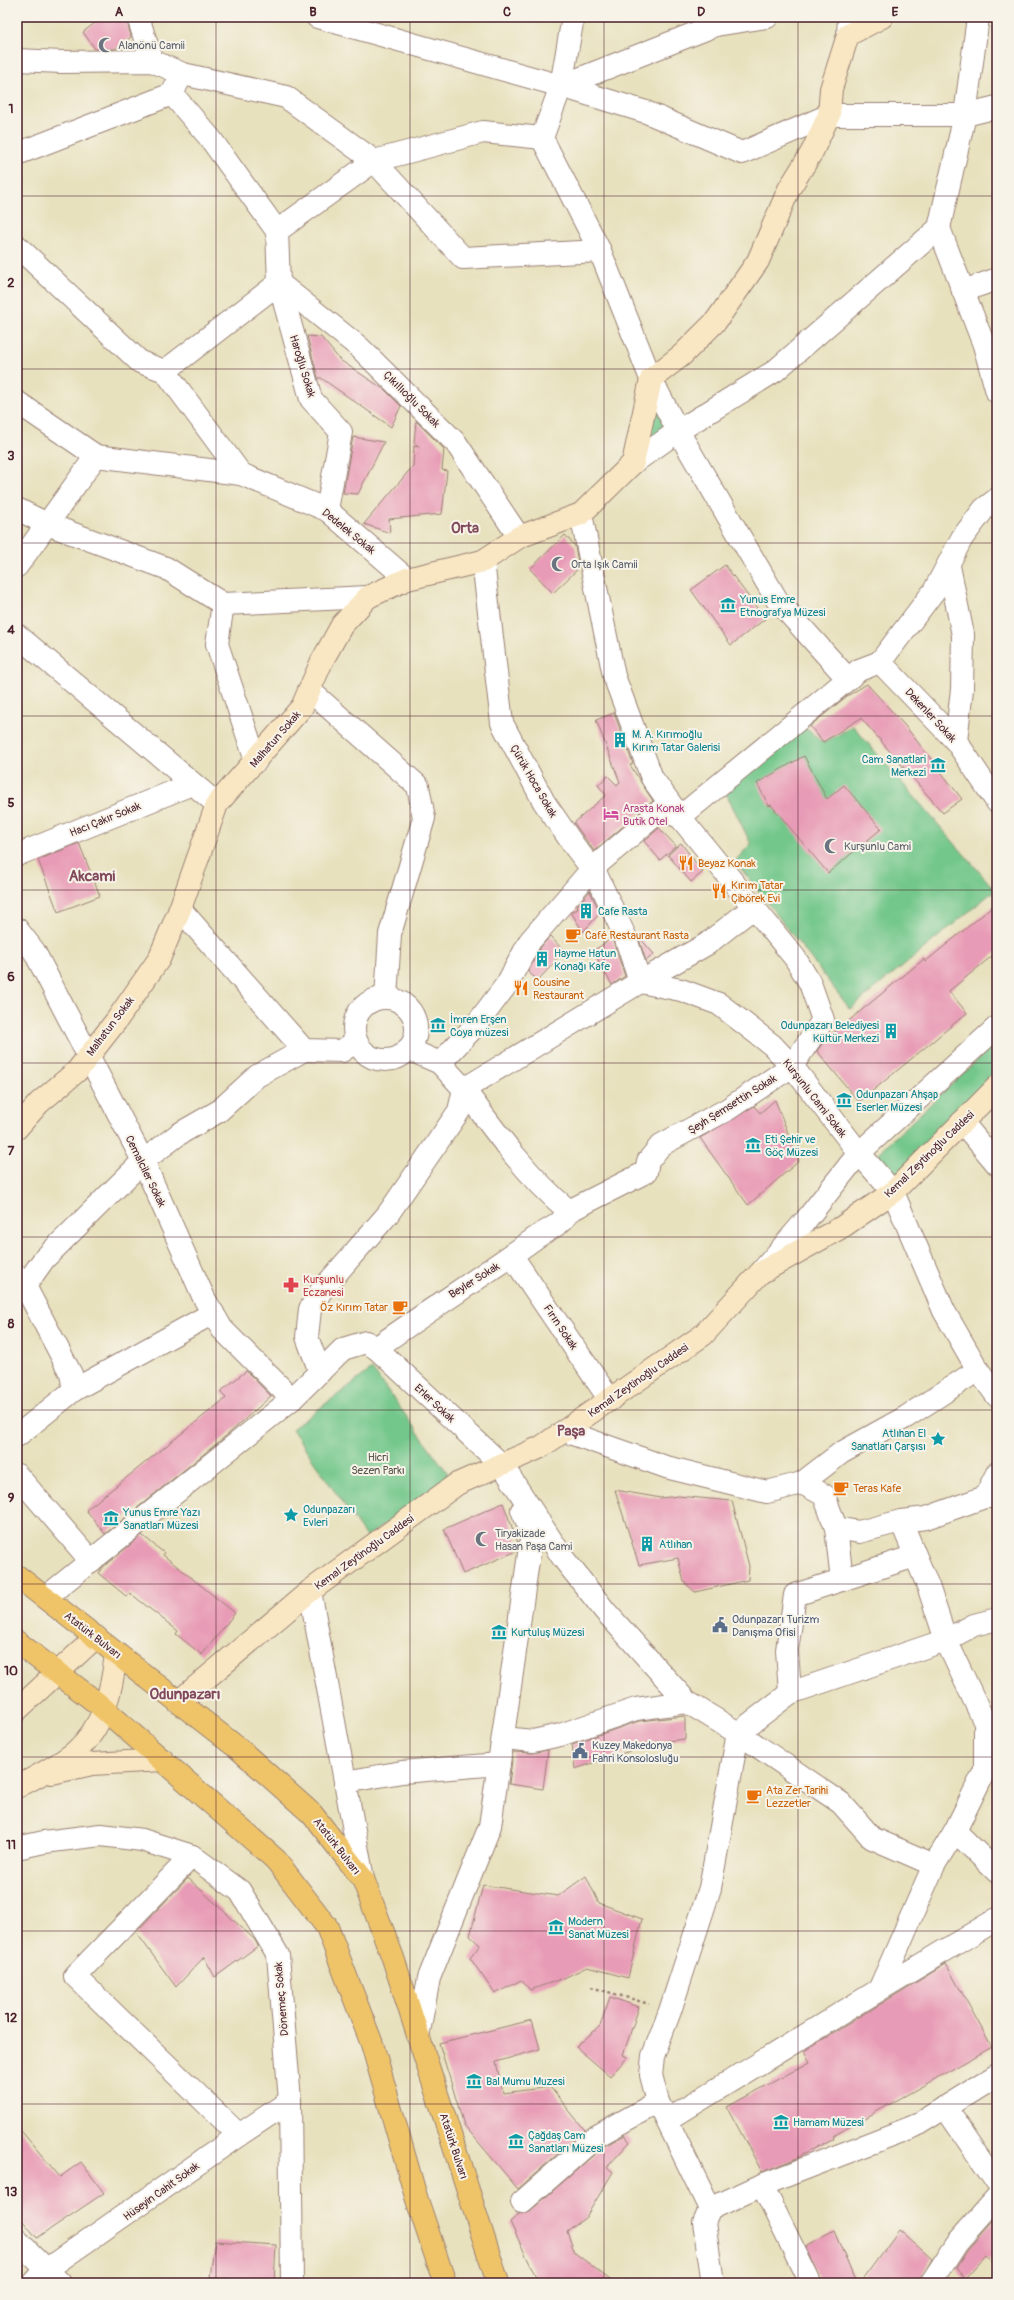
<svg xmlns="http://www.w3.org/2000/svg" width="1014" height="2300" viewBox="0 0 1014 2300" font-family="Pangolin,sans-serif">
<rect width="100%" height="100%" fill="#f7f3e8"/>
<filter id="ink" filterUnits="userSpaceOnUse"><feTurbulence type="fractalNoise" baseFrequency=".025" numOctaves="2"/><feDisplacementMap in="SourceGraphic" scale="8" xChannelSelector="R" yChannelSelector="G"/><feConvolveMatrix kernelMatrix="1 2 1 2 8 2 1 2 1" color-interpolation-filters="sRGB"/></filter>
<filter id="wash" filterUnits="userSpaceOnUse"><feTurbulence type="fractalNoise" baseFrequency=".012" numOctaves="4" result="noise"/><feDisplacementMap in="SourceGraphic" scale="16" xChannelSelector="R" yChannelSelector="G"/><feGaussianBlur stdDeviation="0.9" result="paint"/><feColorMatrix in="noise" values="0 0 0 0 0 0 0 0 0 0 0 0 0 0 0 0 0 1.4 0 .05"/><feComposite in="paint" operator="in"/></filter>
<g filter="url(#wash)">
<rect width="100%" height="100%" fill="#e8e1be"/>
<g fill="#73c78b" stroke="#5e735b">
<polygon points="654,399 671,430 647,447"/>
<polygon points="853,726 995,890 850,1009 735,861 751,844 724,789 804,727 824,743"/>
<polygon points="997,1042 997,1083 898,1180 876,1155"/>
<polygon points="372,1369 452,1479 366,1537 292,1429"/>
</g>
<g id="blocks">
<g fill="#e89bb6">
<polygon points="103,17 126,17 131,37 115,49 95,49 83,32"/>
<polygon points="307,336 321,337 340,360 385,390 401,406 391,427 321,378 318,378"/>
<polygon points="416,421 444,449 442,470 447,471 442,514 389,519 390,533 364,524 413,466 414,446 420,447 414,443"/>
<polygon points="353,437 384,442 358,494 343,493"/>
<polygon points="565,535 575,546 579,568 553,593 530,569"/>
<polygon points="725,565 765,619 731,645 691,590"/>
<polygon points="867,684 906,727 962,799 943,813 861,718 823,742 810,726 847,696"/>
<polygon points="614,713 633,764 630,765 653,801 594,851 574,823 606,795 598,785 608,776 617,785 620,782 596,720"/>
<polygon points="804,756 827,799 844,785 881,829 828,873 771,805 769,806 757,783"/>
<polygon points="659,828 676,846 660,860 644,841"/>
<polygon points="79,843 100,896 58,912 38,860"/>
<polygon points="681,843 703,872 691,882 668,855"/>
<polygon points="590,891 600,913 583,932 571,912 578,909 577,906"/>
<polygon points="997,903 997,952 949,991 967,1013 859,1102 817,1051 824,1041 924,959 925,962"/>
<polygon points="550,936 562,949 554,963 538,980 528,972 540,948"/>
<polygon points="638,936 654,954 646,961"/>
<polygon points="612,938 625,976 612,985 593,951"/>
<polygon points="775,1100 799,1161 748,1205 700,1138 754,1106 760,1113"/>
<polygon points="246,1371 271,1396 226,1436 105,1534 86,1510 226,1398 220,1392"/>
<polygon points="615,1490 661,1498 678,1496 732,1501 749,1566 748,1580 695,1592 684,1582 678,1558 639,1565"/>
<polygon points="503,1503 518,1543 517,1551 463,1574 444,1529"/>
<polygon points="142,1535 164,1553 163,1555 235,1613 202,1655 176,1634 178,1631 130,1593 127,1597 98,1573 103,1567"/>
<polygon points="685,1716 685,1739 631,1745 633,1750 575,1769 572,1744 639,1721"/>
<polygon points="548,1750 543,1789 509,1784 513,1752 532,1753"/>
<polygon points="586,1876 599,1903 642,1919 628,1978 587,1967 564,1978 530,1990 521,1980 495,1994 470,1958 480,1945 470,1936 483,1885 558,1896"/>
<polygon points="188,1878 255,1940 258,1946 215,1977 204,1957 176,1987 136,1932"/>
<polygon points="946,1964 992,2047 833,2136 834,2138 797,2158 762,2172 727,2107 810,2062 804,2051"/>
<polygon points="610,1997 639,2007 623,2055 628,2057 610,2076 576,2047 600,2026"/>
<polygon points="532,2020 540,2049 496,2062 503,2093 550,2087 585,2130 518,2189 464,2125 439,2043"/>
<polygon points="17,2126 60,2177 81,2162 104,2193 37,2238 17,2214"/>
<polygon points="625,2135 630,2142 607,2167 613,2172 586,2217 567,2232 575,2253 614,2283 539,2283 510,2222 519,2214 530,2211 604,2146"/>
<polygon points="997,2217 997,2265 986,2256 965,2279 956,2268 967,2251"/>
<polygon points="899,2230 932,2259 919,2283 860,2283"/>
<polygon points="834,2231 856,2283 822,2283 806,2246"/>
<polygon points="215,2241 276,2245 274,2283 250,2283 210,2277"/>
</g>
</g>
</g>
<g filter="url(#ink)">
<use href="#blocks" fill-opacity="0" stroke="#998074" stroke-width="1"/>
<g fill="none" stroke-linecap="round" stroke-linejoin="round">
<defs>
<g id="street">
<polyline points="138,17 152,61"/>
<polyline points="317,17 561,86 573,17"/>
<polyline points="978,17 965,115 997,107"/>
<polyline points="848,35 849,17"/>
<polyline points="17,60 62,62 152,61 183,74 286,97 374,161 277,231"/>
<polyline points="561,86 716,25 767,17"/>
<polyline points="542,138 483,132 374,161 463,258 600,251"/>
<polyline points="17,154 172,94 178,82"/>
<polyline points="939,228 984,345 997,392"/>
<polyline points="17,246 140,362 165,371 279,283 277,231 210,138 172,94"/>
<polyline points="279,283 359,347 456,443 519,537"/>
<polyline points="279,283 311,399 341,432 327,510"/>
<polyline points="963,291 997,279"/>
<polyline points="17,402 96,456 17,566"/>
<polyline points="96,456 241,474 165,371"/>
<polyline points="241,474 327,510 407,579"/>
<polyline points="17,509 47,524 166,568 223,604 368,597"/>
<path d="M581,514l33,162 38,102 28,39 115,141 15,25 13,37 -31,46 -64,43 -67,36 -13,16 -2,11 -77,39c-42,-35 -73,-78 -105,-122l176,-107 41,8 38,14 53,41 20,21 67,87 34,39 51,119 34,59 19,26"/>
<polyline points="483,561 502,723 544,802 575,847 596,874 625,936 640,982 707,944 754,907"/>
<polyline points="949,566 963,635 962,689 956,741"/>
<polyline points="223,604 217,644 256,761"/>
<polyline points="17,635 217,804"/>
<polyline points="880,662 934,591 962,538 984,509 997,499"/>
<polyline points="848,679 859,670 880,662 956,741 997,802"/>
<polyline points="309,690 418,786 424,818 390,934 386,998"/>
<polyline points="17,855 192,784"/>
<polyline points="180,909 304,1050 342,1051 356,1041"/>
<polyline points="17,929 34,951 143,1161 204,1298 222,1329 292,1399"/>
<circle cx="385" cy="1029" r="31"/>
<polyline points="440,1063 476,1025 507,984 530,941 592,869 661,810 680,817 848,679 777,600 678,431 651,379 600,251 542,138 561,86 646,112 742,153 829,115 965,115 939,228 775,371 678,431 633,463"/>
<polyline points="962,1122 997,1164"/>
<polyline points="512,1256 610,1400"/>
<polyline points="762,1271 806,1220 859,1153 997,1027"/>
<polyline points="17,1277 25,1286 71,1374 74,1390"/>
<polyline points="17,1292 25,1286 44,1259 143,1161 179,1134 219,1111 257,1076 304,1050"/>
<path d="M376,1348c53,-38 107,-72 158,-109 15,-11 26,-12 35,-28"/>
<polyline points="320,1372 307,1337 310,1309 321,1291 388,1214 459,1111 464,1089 440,1063 408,1049"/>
<polyline points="564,1431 666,1467 767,1492 802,1483 824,1495 836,1528 859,1532 901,1521 926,1518 985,1497"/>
<polyline points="17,1436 74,1390 213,1313"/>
<polyline points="997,1473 985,1497 997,1497"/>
<polyline points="17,1475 91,1561"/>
<polyline points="802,1483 841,1453 906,1417 978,1370"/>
<polyline points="836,1528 842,1580"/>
<polyline points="310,1591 363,1879"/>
<polyline points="46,1597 292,1399 343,1349 366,1342 376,1348 502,1465 563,1558 605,1611 687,1702 738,1733 841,1803 872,1838 934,1865"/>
<polyline points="790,1693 946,1640 928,1586 901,1521"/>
<polyline points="503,1738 533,1741 560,1735 636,1709 687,1702"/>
<polyline points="345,1782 402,1772 499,1764"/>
<polyline points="955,1831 997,1872"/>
<polyline points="17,1848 44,1842 101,1835 142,1840 192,1856 240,1891 278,1955 290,2101 292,2283"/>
<polyline points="192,1856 75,1976 239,2135"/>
<polyline points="879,1990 997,1919"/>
<polyline points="418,2037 429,1978 490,1826 532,1533 522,1510"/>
<polyline points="945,2107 997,2183"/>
<polyline points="667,2120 879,1990 934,1865 955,1831 985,1770 985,1723 946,1640 974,1625 997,1619"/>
<polyline points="762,2185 810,2283"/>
<polyline points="522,2202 597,2136 658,2102"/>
<polyline points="710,2209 762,2185 915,2126 997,2075"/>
<polyline points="17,2240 60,2283"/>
<polyline points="34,2283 47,2269 239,2135 290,2101"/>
<polyline points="713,2283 704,2223 710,2209 658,2102 651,2075 653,2056 670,2011 710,1888 738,1733 790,1693 787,1650 795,1595 915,1556"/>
<polyline points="931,2283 957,2243 997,2198"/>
</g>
<g id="secondary">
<polyline points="17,1128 39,1103 77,1071 116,1021 159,959 180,909 217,804 302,707 322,661 342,625 368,597 407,579 483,561 519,537 581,514 633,463 651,379 682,355 716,321 758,261 789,189 812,152 829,115 831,89 848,35 882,17"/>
<polyline points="178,1702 310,1591 457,1484 541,1447 703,1335 760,1273 842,1227 893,1192 997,1087"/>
<polyline points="17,1710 96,1637"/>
<polyline points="52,1773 92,1764 163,1760"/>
<path d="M17,1787c19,-10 41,-21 58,-35 29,-25 37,-62 41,-99"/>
</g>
<g id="primary">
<polyline points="17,1576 239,1749 312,1814 363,1879 393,1958 498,2283"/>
<polyline points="17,1642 97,1703 276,1860 327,1927 372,2044 417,2200 445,2283"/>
</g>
</defs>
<use href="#street" stroke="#998074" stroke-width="24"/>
<use href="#secondary" stroke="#998074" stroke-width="24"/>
<use href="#primary" stroke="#998074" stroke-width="24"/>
<polyline stroke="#998074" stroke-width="2.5" stroke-dasharray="3 3" stroke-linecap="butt" points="591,1987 649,2004"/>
<use href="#street" stroke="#fff" stroke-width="22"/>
<use href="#secondary" stroke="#f9e7c3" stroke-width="22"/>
<use href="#primary" stroke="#efc469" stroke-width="22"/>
</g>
</g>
<path fill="none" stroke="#4a1f2b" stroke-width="1" stroke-opacity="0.55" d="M216,17v2266M410,17v2266M604,17v2266M798,17v2266M17,196h980M17,369h980M17,543h980M17,716h980M17,890h980M17,1063h980M17,1237h980M17,1410h980M17,1584h980M17,1757h980M17,1931h980M17,2104h980"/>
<defs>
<symbol id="mosque-bare" viewBox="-9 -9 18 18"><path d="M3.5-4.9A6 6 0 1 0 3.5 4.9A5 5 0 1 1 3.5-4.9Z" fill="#6b7280" stroke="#f7f3e8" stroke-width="2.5" paint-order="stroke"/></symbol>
<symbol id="museum-bare" viewBox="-9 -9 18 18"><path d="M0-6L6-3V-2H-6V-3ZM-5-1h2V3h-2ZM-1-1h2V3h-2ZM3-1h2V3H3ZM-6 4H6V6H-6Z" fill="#0f9aa8" stroke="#f7f3e8" stroke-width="2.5" paint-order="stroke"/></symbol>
<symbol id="building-bare" viewBox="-9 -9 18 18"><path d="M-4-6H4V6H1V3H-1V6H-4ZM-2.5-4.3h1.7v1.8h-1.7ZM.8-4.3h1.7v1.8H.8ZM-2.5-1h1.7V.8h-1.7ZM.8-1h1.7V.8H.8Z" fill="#0f9aa8" stroke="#f7f3e8" stroke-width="2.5" paint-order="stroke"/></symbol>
<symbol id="hotel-bare" viewBox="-9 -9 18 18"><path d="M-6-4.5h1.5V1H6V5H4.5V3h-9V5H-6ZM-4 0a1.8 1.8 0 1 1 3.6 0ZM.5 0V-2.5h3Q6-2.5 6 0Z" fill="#d1479c" stroke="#f7f3e8" stroke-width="2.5" paint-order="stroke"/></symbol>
<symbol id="restaurant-bare" viewBox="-9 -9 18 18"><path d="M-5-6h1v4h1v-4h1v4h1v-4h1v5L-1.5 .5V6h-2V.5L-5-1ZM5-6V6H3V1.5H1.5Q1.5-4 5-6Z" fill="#e8710a" stroke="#f7f3e8" stroke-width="2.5" paint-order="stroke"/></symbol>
<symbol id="cafe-bare" viewBox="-9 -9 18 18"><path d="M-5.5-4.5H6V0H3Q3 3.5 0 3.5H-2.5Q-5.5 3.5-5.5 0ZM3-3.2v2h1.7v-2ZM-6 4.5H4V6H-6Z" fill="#e8710a" stroke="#f7f3e8" stroke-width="2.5" paint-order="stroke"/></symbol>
<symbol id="pharmacy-bare" viewBox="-9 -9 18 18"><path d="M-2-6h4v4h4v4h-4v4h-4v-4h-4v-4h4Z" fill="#e0444e" stroke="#f7f3e8" stroke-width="2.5" paint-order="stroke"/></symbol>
<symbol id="sight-bare" viewBox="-9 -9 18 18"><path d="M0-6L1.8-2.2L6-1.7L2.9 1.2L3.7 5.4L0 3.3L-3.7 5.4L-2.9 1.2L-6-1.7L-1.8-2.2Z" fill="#0f9aa8" stroke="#f7f3e8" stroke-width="2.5" paint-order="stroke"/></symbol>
<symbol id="civic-bare" viewBox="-9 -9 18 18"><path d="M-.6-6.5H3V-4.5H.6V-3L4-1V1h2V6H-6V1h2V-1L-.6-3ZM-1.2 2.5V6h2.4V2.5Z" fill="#5c6f8a" stroke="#f7f3e8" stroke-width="2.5" paint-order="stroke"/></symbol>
</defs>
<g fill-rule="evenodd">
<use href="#mosque-bare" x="95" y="34" width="22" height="22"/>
<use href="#mosque-bare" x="548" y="553" width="22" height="22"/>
<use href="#museum-bare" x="717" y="594" width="22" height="22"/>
<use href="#building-bare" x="609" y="729" width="22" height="22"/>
<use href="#museum-bare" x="927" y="754" width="22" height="22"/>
<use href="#hotel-bare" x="600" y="803" width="22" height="22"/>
<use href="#mosque-bare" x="821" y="835" width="22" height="22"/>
<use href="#restaurant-bare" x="675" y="852" width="22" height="22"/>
<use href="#restaurant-bare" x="708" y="880" width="22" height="22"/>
<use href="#building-bare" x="575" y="900" width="22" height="22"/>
<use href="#cafe-bare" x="562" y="924" width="22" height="22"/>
<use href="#building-bare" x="531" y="948" width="22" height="22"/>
<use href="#restaurant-bare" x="510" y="977" width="22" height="22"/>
<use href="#museum-bare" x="427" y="1014" width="22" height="22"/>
<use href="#building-bare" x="880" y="1020" width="22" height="22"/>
<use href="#museum-bare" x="833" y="1089" width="22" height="22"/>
<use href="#museum-bare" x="742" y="1134" width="22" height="22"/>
<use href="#pharmacy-bare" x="280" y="1274" width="22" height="22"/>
<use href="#cafe-bare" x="389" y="1296" width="22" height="22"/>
<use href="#sight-bare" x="927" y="1428" width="22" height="22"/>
<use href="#cafe-bare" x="830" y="1477" width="22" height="22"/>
<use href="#sight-bare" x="280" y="1504" width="22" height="22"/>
<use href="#museum-bare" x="100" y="1507" width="22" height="22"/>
<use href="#mosque-bare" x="472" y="1528" width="22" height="22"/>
<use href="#building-bare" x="636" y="1533" width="22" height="22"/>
<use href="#civic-bare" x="709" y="1614" width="22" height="22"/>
<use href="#museum-bare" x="488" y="1621" width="22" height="22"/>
<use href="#civic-bare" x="569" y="1740" width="22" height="22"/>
<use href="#cafe-bare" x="743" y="1785" width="22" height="22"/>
<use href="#museum-bare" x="545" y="1916" width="22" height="22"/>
<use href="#museum-bare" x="463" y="2070" width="22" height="22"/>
<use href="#museum-bare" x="770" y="2111" width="22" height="22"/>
<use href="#museum-bare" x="505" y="2130" width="22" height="22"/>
</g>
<g text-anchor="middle" stroke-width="4" stroke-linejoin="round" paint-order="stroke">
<g font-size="11" fill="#5b616d" stroke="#f7f3e8" text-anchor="start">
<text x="118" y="49">Alanönü Camii</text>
<text x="571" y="568">Orta Işık Camii</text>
<text x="844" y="850">Kurşunlu Cami</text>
<text x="495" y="1537">Tiryakizade<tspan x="495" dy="13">Hasan Paşa Cami</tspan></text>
</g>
<g font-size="11" fill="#4a1f2b" stroke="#f7f3e8">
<text transform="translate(303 366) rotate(73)" y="4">Haroğlu Sokak</text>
<text transform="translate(412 399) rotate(45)" y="4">Çıkıllıoğlu Sokak</text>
<text transform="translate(349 531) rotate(39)" y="4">Dedelek Sokak</text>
<text transform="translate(931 715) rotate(47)" y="4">Dekenler Sokak</text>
<text transform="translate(275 739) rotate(-49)" y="4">Malhatun Sokak</text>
<text transform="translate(534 781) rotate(60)" y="4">Çürük Hoca Sokak</text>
<text transform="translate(105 819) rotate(-22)" y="4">Hacı Çakır Sokak</text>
<text transform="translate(110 1026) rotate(-53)" y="4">Malhatun Sokak</text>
<text transform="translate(815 1098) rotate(52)" y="4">Kurşunlu Cami Sokak</text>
<text transform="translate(732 1104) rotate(-32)" y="4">Şeyh Şemsettin Sokak</text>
<text transform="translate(929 1154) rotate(-44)" y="4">Kemal Zeytinoğlu Caddesi</text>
<text transform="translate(146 1171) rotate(64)" y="4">Cemalciler Sokak</text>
<text transform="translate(474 1280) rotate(-32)" y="4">Beyler Sokak</text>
<text transform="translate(561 1327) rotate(56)" y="4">Fırın Sokak</text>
<text transform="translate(638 1380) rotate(-35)" y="4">Kemal Zeytinoğlu Caddesi</text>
<text transform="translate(435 1403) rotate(43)" y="4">Erler Sokak</text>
<text transform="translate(364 1552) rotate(-36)" y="4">Kemal Zeytinoğlu Caddesi</text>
<text transform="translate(93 1635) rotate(38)" y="4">Atatürk Bulvarı</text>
<text transform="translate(337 1846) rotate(52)" y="4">Atatürk Bulvarı</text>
<text transform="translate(281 1999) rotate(-95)" y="4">Dönemeç Sokak</text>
<text transform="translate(454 2146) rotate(72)" y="4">Atatürk Bulvarı</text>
<text transform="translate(161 2191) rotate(-36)" y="4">Hüseyin Cahit Sokak</text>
</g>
<g font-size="11" fill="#0d838f" stroke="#f7f3e8" text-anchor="start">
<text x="740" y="603">Yunus Emre<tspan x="740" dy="13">Etnografya Müzesi</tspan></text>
<text x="632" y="738">M. A. Kırımoğlu<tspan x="632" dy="13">Kırım Tatar Galerisi</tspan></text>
<text x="926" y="763" text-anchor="end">Cam Sanatlari<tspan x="926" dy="13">Merkezi</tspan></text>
<text x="598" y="915">Cafe Rasta</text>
<text x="554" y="957">Hayme Hatun<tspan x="554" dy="13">Konağı Kafe</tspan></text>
<text x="450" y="1023">İmren Erşen<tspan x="450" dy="13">Coya müzesi</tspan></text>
<text x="879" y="1029" text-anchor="end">Odunpazarı Belediyesi<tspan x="879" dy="13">Kültür Merkezi</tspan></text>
<text x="856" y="1098">Odunpazarı Ahşap<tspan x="856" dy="13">Eserler Müzesi</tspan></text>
<text x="765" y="1143">Eti Şehir ve<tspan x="765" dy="13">Göç Müzesi</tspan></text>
<text x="926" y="1437" text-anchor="end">Atlıhan El<tspan x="926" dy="13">Sanatları Çarşısı</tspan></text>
<text x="303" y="1513">Odunpazarı<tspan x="303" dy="13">Evleri</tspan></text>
<text x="123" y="1516">Yunus Emre Yazı<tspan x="123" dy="13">Sanatları Müzesi</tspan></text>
<text x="659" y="1548">Atlıhan</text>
<text x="511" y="1636">Kurtuluş Müzesi</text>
<text x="568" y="1925">Modern<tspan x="568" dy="13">Sanat Müzesi</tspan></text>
<text x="486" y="2085">Bal Mumu Muzesi</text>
<text x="793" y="2126">Hamam Müzesi</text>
<text x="528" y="2139">Çağdaş Cam<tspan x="528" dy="13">Sanatları Müzesi</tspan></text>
</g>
<g font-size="11" fill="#b23c85" stroke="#f7f3e8" text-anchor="start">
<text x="623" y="812">Arasta Konak<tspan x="623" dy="13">Butik Otel</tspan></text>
</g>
<g font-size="11" fill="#c56008" stroke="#f7f3e8" text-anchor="start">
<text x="698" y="867">Beyaz Konak</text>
<text x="731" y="889">Kırım Tatar<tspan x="731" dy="13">Çibörek Evi</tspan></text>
<text x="585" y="939">Café Restaurant Rasta</text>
<text x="533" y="986">Cousine<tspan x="533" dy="13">Restaurant</tspan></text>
<text x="388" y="1311" text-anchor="end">Öz Kırım Tatar</text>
<text x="853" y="1492">Teras Kafe</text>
<text x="766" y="1794">Ata Zer Tarihi<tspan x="766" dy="13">Lezzetler</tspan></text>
</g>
<g font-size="11" fill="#be3a42" stroke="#f7f3e8" text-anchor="start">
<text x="303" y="1283">Kurşunlu<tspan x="303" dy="13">Eczanesi</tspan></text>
</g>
<g font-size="11" fill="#565148" stroke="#f7f3e8">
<text x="378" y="1461">Hicri<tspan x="378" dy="13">Sezen Parkı</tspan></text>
</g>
<g font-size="11" fill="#4e5e75" stroke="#f7f3e8" text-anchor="start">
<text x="732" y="1623">Odunpazarı Turizm<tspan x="732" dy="13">Danışma Ofisi</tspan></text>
<text x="592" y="1749">Kuzey Makedonya<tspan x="592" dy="13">Fahri Konsolosluğu</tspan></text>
</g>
<g font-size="15" font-weight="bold" fill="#814a5c" stroke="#f7f3e8">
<text x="465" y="533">Orta</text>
<text x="92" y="881">Akcami</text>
<text x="571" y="1436">Paşa</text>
<text x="185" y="1699">Odunpazarı</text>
</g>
</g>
<rect width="1014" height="2300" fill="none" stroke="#f7f3e8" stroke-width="44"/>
<rect x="22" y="22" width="970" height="2256" fill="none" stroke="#4a1f2b" stroke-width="1.5"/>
<g font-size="13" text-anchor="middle" font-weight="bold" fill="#4a1f2b">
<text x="119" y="16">A</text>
<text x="313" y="16">B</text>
<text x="507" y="16">C</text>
<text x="701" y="16">D</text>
<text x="895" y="16">E</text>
<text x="11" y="113">1</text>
<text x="11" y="287">2</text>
<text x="11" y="460">3</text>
<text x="11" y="634">4</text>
<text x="11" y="807">5</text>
<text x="11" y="981">6</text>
<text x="11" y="1155">7</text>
<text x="11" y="1328">8</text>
<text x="11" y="1502">9</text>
<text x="11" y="1675">10</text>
<text x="11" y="1849">11</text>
<text x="11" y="2022">12</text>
<text x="11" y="2196">13</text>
</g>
</svg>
